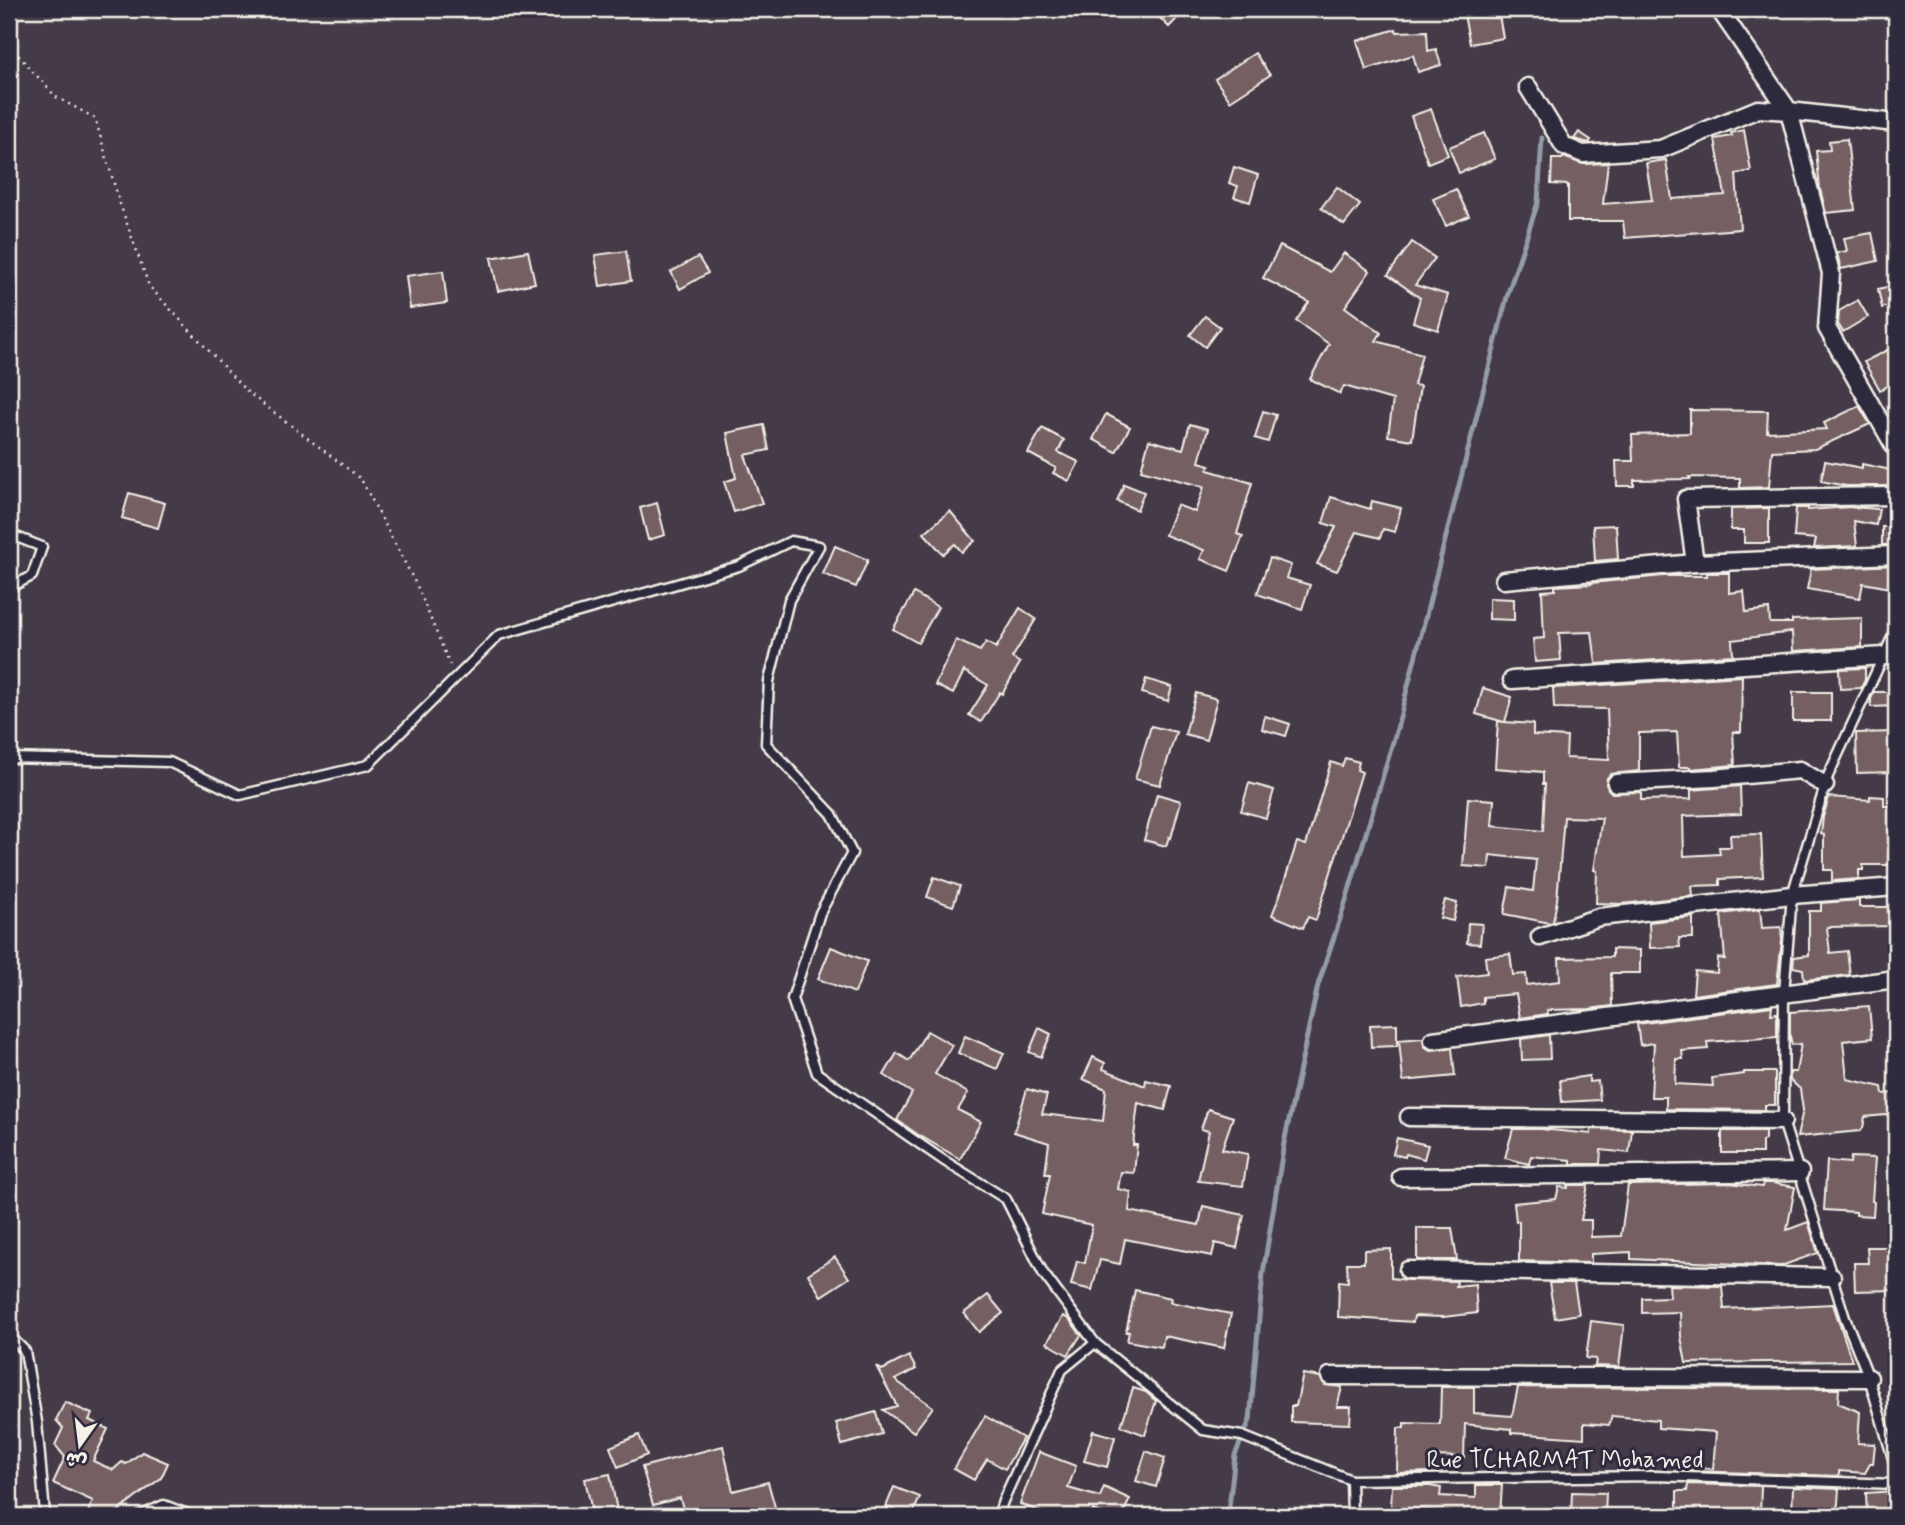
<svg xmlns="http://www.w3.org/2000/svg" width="1905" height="1525" viewBox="0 0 1905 1525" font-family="Mynerve,'Playpen Sans Arabic',sans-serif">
<rect width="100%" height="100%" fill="#443a48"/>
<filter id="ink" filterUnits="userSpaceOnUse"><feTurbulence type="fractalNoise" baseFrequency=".0143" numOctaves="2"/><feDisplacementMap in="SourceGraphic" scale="14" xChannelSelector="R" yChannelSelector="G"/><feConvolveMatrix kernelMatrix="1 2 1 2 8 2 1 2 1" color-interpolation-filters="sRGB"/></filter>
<g filter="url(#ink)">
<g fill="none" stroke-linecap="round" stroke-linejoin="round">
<polyline stroke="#949ca8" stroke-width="5" points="1228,1516 1235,1455 1250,1420 1263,1273 1284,1143 1318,985 1346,901 1398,725 1508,293 1538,202 1542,138"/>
</g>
<g fill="#755f62" stroke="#f4f1e8" stroke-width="2">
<polygon points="1163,9 1186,9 1169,27 1157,15"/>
<polygon points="1498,9 1503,38 1470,44 1464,15"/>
<polygon points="1396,29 1397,32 1427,31 1428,51 1436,49 1441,65 1418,72 1413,55 1366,70 1357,41"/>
<polygon points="1255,53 1270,75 1230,101 1215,79"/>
<polygon points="1431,109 1448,155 1428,163 1411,116"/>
<polygon points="1744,130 1751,171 1736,174 1740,229 1625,238 1623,221 1568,221 1568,185 1551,184 1552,159 1562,159 1563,157 1583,164 1608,163 1603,204 1652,200 1646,163 1666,160 1672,199 1725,195 1715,139 1732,136 1731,133"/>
<polygon points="1579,132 1591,140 1589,143 1574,139"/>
<polygon points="1484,133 1495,159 1459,173 1449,147"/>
<polygon points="1847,139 1855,210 1826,213 1820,189 1816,151 1830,150 1829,141"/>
<polygon points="1234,167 1258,175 1250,202 1234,197 1238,186 1229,183"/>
<polygon points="1337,187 1360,205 1344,225 1321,208"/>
<polygon points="1456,189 1469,216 1446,226 1433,199"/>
<polygon points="1872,233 1878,261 1841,269 1837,253 1847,251 1844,238"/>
<polygon points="1412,242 1435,258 1415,285 1448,295 1438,330 1413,322 1420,298 1388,275"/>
<polygon points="1280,246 1330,272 1344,253 1370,271 1345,307 1381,333 1376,341 1422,354 1414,385 1420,386 1412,440 1388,436 1393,400 1344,386 1340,394 1310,379 1329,344 1296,321 1309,302 1263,278"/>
<polygon points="528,251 535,283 498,291 491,258"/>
<polygon points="626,251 631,281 600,286 595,255"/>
<polygon points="698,257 708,273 680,289 671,272"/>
<polygon points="443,271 447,303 410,308 406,276"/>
<polygon points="1896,285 1896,304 1882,308 1878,289"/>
<polygon points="1858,300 1868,317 1843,332 1838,324 1839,311"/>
<polygon points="1205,316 1220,327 1205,347 1190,335"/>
<polygon points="1887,350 1896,365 1896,381 1880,390 1864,362"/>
<polygon points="1859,406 1870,424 1815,449 1772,451 1769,487 1740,488 1740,478 1689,477 1690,479 1634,480 1634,486 1617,486 1616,461 1633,461 1632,435 1690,433 1690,410 1768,411 1767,432 1827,429 1824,423"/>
<polygon points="1263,411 1276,415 1268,442 1255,438"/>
<polygon points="1106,414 1130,427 1116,452 1093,439"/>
<polygon points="1190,424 1208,429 1199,462 1210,465 1208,470 1252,483 1237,534 1243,536 1229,571 1200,559 1204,550 1165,535 1177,505 1195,512 1204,487 1141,470 1149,440 1183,449"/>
<polygon points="764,425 769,450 745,455 762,503 734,512 724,482 736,478 727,433"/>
<polygon points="1042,428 1064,440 1058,452 1079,462 1069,481 1053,473 1056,468 1028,453"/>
<polygon points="1825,461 1862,468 1862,464 1896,471 1896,486 1846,486 1821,481"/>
<polygon points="1124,484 1144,492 1137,510 1117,501"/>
<polygon points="129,493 165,503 158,528 122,518"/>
<polygon points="1331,497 1370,509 1372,501 1401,508 1395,532 1383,529 1380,538 1357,532 1337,571 1317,564 1336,527 1323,523"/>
<polygon points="657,503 665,535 648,540 640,508"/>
<polygon points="1850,507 1879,509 1876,525 1854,521 1857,546 1814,548 1816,539 1794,537 1796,508 1808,508 1808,510"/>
<polygon points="1769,508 1769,543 1744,543 1744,530 1731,530 1731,509"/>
<polygon points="950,511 975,541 962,552 955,544 943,554 924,533"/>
<polygon points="1616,525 1618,559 1595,561 1593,526"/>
<rect x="1882" y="527" width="12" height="18"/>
<polygon points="835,546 868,560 856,587 823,574"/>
<polygon points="1270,558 1291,565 1286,578 1310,585 1302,609 1257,594"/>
<polygon points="1896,565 1896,589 1863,583 1860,598 1807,589 1811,569"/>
<polygon points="1707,573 1729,573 1729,593 1744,591 1746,612 1769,609 1770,623 1792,623 1792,620 1862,618 1862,647 1793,651 1792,632 1732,640 1733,655 1596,664 1592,632 1559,633 1561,660 1535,662 1533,639 1544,638 1542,591 1555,590 1555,586 1591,584 1591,583 1663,576 1707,576"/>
<polygon points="914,593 938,607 918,643 893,629"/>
<polygon points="1489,598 1514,599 1514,620 1489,619"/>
<polygon points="1020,608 1036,619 1012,658 1020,663 1002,694 1000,692 981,722 969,715 988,685 964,671 953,694 935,685 956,640 980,651 986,642 996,648"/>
<polygon points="1865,668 1865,680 1861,688 1840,689 1839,669"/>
<polygon points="1742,676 1741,732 1733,732 1735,765 1690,769 1690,767 1679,767 1677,732 1639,733 1639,771 1611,774 1607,778 1606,784 1608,789 1612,793 1641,792 1641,800 1691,799 1691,790 1740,786 1741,814 1683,816 1684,856 1720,854 1719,847 1731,847 1730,835 1761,834 1763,877 1720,879 1720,885 1692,886 1693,896 1622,904 1596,903 1597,871 1594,870 1602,818 1564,817 1557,900 1553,922 1550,923 1504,914 1509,887 1533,891 1536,860 1490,855 1489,868 1463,866 1468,798 1494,800 1492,826 1543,831 1545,784 1543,784 1543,772 1495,768 1498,721 1504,722 1476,714 1483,688 1512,697 1505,722 1533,724 1533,735 1567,737 1566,758 1609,760 1607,709 1554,708 1553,688"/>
<polygon points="1146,679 1172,687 1168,701 1142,693"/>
<rect x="1793" y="692" width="38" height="29"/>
<polygon points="1874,692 1896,692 1896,706 1871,707 1871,699"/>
<polygon points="1196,693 1217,699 1206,740 1185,734"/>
<polygon points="1265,716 1290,724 1286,736 1262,729"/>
<polygon points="1151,726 1176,732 1160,785 1135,779"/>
<polygon points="1896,732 1896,772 1857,773 1856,733"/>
<polygon points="1345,758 1359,762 1357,770 1362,772 1316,920 1308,917 1303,928 1272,915 1280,895 1297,842 1306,845 1331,762 1342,766"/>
<polygon points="1249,783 1274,790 1266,818 1241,811"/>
<polygon points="1157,794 1181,801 1171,838 1169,837 1166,846 1144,840"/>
<polygon points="1870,796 1884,797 1884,806 1896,806 1896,865 1863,865 1863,870 1859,870 1859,879 1832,881 1832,870 1824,870 1824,835 1821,834 1823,817 1829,797 1870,800"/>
<polygon points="934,877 960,886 953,906 927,897"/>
<polygon points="1445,900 1457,903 1453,921 1440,918"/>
<polygon points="1859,900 1859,907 1896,907 1896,926 1827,927 1830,953 1847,951 1850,975 1804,980 1803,969 1793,967 1794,957 1809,955 1809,911 1821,911 1821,903"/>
<polygon points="1760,909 1762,928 1781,927 1782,940 1777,984 1693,995 1695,971 1717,973 1718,958 1725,959 1721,914"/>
<polygon points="1693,917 1693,938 1679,938 1680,947 1650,948 1649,922"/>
<polygon points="1468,923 1482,924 1480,944 1467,943"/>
<polygon points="831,947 867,961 855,993 818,979"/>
<polygon points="1612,949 1640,950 1640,973 1611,973 1612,1006 1589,1009 1547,1010 1548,1014 1520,1018 1516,994 1483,997 1483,1003 1461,1007 1457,977 1487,973 1485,957 1510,954 1513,975 1526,974 1527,985 1560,981 1559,958 1612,957"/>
<polygon points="1772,1006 1771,1014 1777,1013 1777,1037 1707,1042 1708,1049 1682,1051 1683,1059 1676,1059 1675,1084 1713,1086 1712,1078 1744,1074 1744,1072 1775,1072 1775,1105 1765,1105 1765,1110 1666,1109 1666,1097 1651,1097 1654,1043 1640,1045 1637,1024"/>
<polygon points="1869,1006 1872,1038 1843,1041 1847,1079 1882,1087 1883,1094 1896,1093 1896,1114 1865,1117 1863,1128 1860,1131 1797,1137 1803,1110 1800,1089 1790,1080 1790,1072 1796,1072 1801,1044 1792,1045 1790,1036 1790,1012"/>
<polygon points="1397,1024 1397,1046 1371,1047 1370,1025"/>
<polygon points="1039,1028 1051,1034 1041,1057 1029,1052"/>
<polygon points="927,1031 952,1045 935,1074 968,1093 958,1110 981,1122 960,1159 917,1134 897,1120 912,1093 884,1075 897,1053 909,1061"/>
<polygon points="1549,1035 1550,1059 1522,1060 1521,1039"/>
<polygon points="965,1036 1004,1053 997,1069 958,1053"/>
<polygon points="1423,1038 1424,1046 1430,1050 1452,1048 1455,1076 1403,1081 1399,1040"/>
<polygon points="1093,1057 1105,1063 1103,1069 1145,1086 1146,1080 1171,1086 1165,1110 1138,1103 1133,1145 1137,1145 1134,1173 1121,1172 1118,1189 1131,1192 1129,1211 1199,1225 1203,1206 1244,1215 1237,1248 1215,1243 1212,1256 1125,1239 1120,1264 1100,1260 1092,1290 1071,1285 1077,1261 1085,1263 1092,1225 1042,1214 1050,1174 1045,1174 1049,1143 1014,1132 1027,1089 1047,1095 1042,1114 1103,1121 1106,1089 1083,1079"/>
<polygon points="1589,1076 1589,1082 1598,1081 1600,1100 1562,1102 1560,1080"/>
<polygon points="1208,1109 1233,1117 1222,1149 1248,1154 1243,1186 1198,1181 1209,1131 1201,1129"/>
<polygon points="1513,1129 1540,1129 1591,1134 1591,1129 1632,1130 1629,1153 1601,1150 1600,1164 1571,1164 1571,1160 1531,1156 1529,1164 1505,1158"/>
<polygon points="1722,1131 1765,1131 1765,1140 1762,1141 1762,1153 1722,1153"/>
<polygon points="1397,1138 1428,1145 1424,1159 1406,1154 1405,1157 1393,1154"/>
<polygon points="1851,1157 1875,1158 1872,1201 1874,1202 1873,1216 1856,1215 1856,1212 1824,1210 1827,1161 1850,1163"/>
<polygon points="1729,1183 1762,1187 1763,1183 1772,1183 1795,1187 1787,1230 1808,1222 1818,1253 1781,1266 1631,1259 1631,1252 1591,1254 1591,1263 1519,1261 1519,1221 1516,1221 1514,1203 1556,1199 1559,1187 1568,1188 1568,1185 1588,1185 1581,1220 1591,1220 1591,1237 1621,1236 1628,1185"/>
<polygon points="1417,1228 1452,1228 1457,1260 1417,1260"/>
<polygon points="1867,1247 1896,1247 1896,1290 1855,1291 1854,1263 1868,1263"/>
<polygon points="1391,1249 1391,1278 1408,1280 1457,1281 1456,1286 1475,1284 1477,1313 1443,1317 1414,1316 1413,1322 1338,1317 1339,1281 1348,1282 1347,1263 1364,1263 1364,1250"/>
<polygon points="835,1257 849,1278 821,1296 808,1274"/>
<polygon points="1549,1283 1574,1283 1579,1314 1555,1318"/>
<polygon points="1669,1285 1722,1286 1724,1309 1833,1304 1852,1361 1686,1363 1681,1337 1680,1312 1642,1313 1642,1298 1670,1297"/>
<polygon points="1135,1290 1171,1298 1170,1302 1231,1314 1224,1348 1164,1336 1162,1347 1127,1341 1129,1332 1126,1332"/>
<polygon points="988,1295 1003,1313 979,1332 964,1313"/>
<polygon points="1063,1316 1069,1319 1081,1335 1068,1355 1047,1343"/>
<polygon points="1591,1321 1624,1325 1619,1367 1595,1366 1596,1359 1586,1358"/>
<polygon points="909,1356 916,1369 895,1380 933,1407 914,1432 883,1410 897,1406 876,1366 882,1370"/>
<polygon points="1303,1374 1320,1377 1325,1385 1342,1387 1337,1407 1351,1407 1350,1424 1291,1422 1291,1406 1296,1406"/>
<polygon points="1441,1387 1474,1387 1474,1413 1512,1416 1518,1387 1839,1389 1838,1403 1860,1412 1858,1443 1875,1444 1873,1464 1870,1464 1865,1473 1839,1471 1839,1476 1689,1471 1690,1466 1713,1469 1716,1432 1658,1428 1658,1420 1612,1416 1609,1425 1584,1423 1584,1438 1511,1433 1511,1429 1465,1424 1464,1457 1432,1456 1431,1472 1397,1473 1398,1428 1404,1428 1404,1423 1440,1424"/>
<polygon points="1133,1388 1146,1392 1156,1401 1145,1435 1121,1426"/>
<polygon points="65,1402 92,1414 89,1420 108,1429 93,1461 113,1470 122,1462 126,1464 142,1452 168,1463 161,1478 112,1516 86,1516 93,1501 53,1483 65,1457 55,1445 63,1428 56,1420"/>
<polygon points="876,1412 882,1434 842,1445 836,1423"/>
<polygon points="985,1416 1023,1438 1005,1469 987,1459 974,1480 954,1469"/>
<polygon points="1093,1431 1115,1437 1107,1467 1084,1461"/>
<polygon points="639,1435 647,1455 618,1467 610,1447"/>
<polygon points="723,1446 733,1491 768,1482 777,1514 769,1516 685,1516 680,1498 653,1505 642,1467"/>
<polygon points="1146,1451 1165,1458 1156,1487 1136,1481"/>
<polygon points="1039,1452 1076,1466 1068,1488 1100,1497 1104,1487 1130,1499 1122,1516 1106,1516 1093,1510 1091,1516 1052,1516 1020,1504"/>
<polygon points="610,1474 618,1516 593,1516 585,1479"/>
<polygon points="1688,1484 1761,1486 1760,1516 1677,1516 1677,1491 1687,1491"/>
<polygon points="1476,1485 1502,1485 1500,1516 1449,1516 1449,1512 1391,1507 1392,1486 1430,1486 1441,1488 1440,1496 1476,1498"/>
<polygon points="894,1487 920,1497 912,1516 886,1507"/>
<polygon points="1793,1487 1839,1489 1837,1516 1792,1516"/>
<polygon points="1896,1491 1896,1516 1867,1516 1866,1493"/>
<polygon points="1572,1492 1606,1493 1605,1516 1571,1516"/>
</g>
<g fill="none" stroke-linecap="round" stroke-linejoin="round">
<defs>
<g id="service">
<polyline points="9,534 42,547 32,576 9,588"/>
<polyline points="1896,629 1828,776 1792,895 1784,993 1783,1121 1845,1318 1869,1378 1896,1469"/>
<polyline points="9,758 169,762 240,795 368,765 499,635 739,566 791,541 819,546 789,600 769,681 766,744 832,814 852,853 820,913 792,999 817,1073 943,1160 1006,1199 1043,1273 1095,1343"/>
<polyline points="9,1335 25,1351 37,1422 45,1514 48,1516"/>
<polyline points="1351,1480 1352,1516"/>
<polyline points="140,1516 164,1505 193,1516"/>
<polyline points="998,1516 1003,1501 1062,1370 1095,1343 1203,1430 1242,1436 1351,1480 1655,1476 1896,1484"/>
</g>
<g id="minor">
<polyline points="1719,9 1789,111 1896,123"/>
<polyline points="1528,87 1564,146 1583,154 1661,149 1758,109 1789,111 1831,273 1827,328 1896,449"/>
<polyline points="1695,563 1686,499 1896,496"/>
<polyline points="1504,580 1695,563 1896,555"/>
<polyline points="1512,680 1884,656"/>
<polyline points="1616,783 1714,778 1800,770 1825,785"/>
<polyline points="1540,937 1599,917 1792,895 1896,887"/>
<polyline points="1433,1040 1896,979"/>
<polyline points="1409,1117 1783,1121"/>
<polyline points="1401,1177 1800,1172"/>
<polyline points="1408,1270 1832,1277"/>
<polyline points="1330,1376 1869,1378"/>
</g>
</defs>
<use href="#service" stroke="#f4f1e8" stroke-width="13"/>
<use href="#minor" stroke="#f4f1e8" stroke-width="21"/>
<polyline stroke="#f4f1e8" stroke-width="2.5" stroke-dasharray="2 5" stroke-linecap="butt" points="9,45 56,97 95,118 119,201 149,286 246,391 361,479 417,586 450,665"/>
<use href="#service" stroke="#2f2a3d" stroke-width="8"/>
<use href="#minor" stroke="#2f2a3d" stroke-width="16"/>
</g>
</g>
<g text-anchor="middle" stroke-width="6" stroke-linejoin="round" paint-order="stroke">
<g font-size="24" fill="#f4f1e8" stroke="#2f2a3d">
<text x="1565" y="1467">Rue TCHARMAT Mohamed</text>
</g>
</g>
<rect width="1905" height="1525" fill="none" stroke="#2f2a3d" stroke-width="35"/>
<rect x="18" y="18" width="1870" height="1490" fill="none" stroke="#f4f1e8" stroke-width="2.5" filter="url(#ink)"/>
<g transform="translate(80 1445) rotate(194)" stroke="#2f2a3d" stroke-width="5" paint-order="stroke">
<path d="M0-5L12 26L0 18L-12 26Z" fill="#f4f1e8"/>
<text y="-10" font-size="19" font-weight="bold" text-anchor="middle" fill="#f4f1e8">ش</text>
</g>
</svg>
